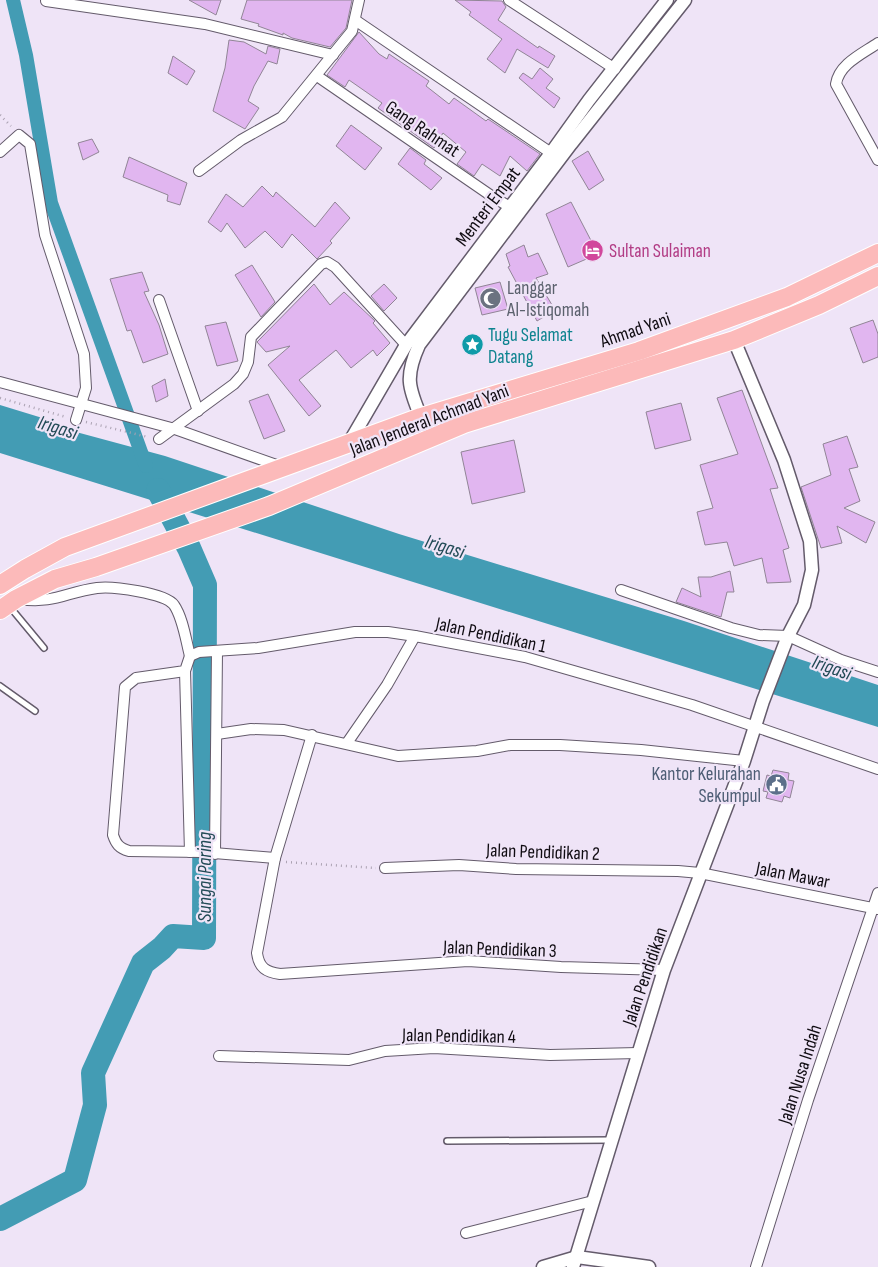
<svg xmlns="http://www.w3.org/2000/svg" width="878" height="1267" viewBox="0 0 878 1267" font-family="'Sofia Sans Condensed',sans-serif">
<rect width="100%" height="100%" fill="#efe4f7"/>
<polygon fill="#439cb4" points="0,405 49,420 65,429 165,456 399,534 684,621 878,685 878,727 0,453"/>
<g fill="none" stroke-linecap="round" stroke-linejoin="round">
<polyline stroke="#439cb4" stroke-width="14" points="13,0 26,55 51,203 146,466"/>
<polyline stroke="#439cb4" stroke-width="24" points="0,1219 75,1180 95,1105 93,1073 143,963 162,948 173,936 204,938 205,585 189,548 158,490"/>
</g>
<g fill="#e1b6f0" stroke="#918596">
<polygon points="189,0 221,0 216,15"/>
<polygon points="247,0 352,0 346,28 330,47 292,38 283,33 283,35 258,26 259,24 241,19"/>
<polygon points="455,0 502,1 506,7 498,20 538,48 539,46 555,56 548,68 517,49 505,73 487,59 502,39 469,15 471,12"/>
<polygon points="359,32 379,54 387,59 389,54 429,81 426,86 449,104 454,98 486,121 488,119 540,154 527,171 510,156 500,176 482,164 474,176 457,164 466,152 443,133 434,148 378,108 382,103 349,80 345,87 327,75"/>
<polygon points="229,40 244,42 266,54 268,46 280,49 277,64 268,61 254,86 248,101 259,108 245,129 213,111 225,68"/>
<polygon points="173,56 195,71 187,85 168,73"/>
<polygon points="540,68 553,79 546,88 560,98 554,108 519,78 523,73 532,79"/>
<polygon points="351,125 382,148 365,170 336,146"/>
<polygon points="92,139 99,152 83,160 78,143"/>
<polygon points="410,148 426,160 424,164 442,178 431,190 398,164"/>
<polygon points="588,151 604,180 589,190 572,161"/>
<polygon points="129,157 187,183 180,205 167,201 168,195 123,177"/>
<polygon points="262,186 273,197 276,192 315,227 335,202 350,218 330,241 332,243 317,259 292,234 282,248 265,231 245,248 227,223 221,232 208,222 226,194 243,207"/>
<polygon points="571,202 598,254 568,267 546,214"/>
<polygon points="524,245 528,257 538,253 548,274 536,278 555,310 537,321 508,267 510,266 506,254"/>
<polygon points="252,265 275,302 261,317 235,275"/>
<polygon points="142,272 149,291 144,292 159,325 168,354 143,363 131,330 127,331 110,279"/>
<polygon points="500,282 508,309 482,315 475,288"/>
<polygon points="314,284 330,305 344,292 375,321 373,323 390,343 377,356 373,350 351,368 336,350 299,380 321,406 309,416 268,365 290,346 266,352 257,342"/>
<polygon points="384,284 397,298 384,311 371,296"/>
<polygon points="873,320 878,334 878,357 863,363 850,328"/>
<polygon points="226,322 238,361 217,366 205,326"/>
<polygon points="165,379 168,396 156,402 152,386"/>
<polygon points="742,390 778,488 770,489 789,548 783,550 791,582 767,583 762,558 734,566 727,542 705,545 697,512 713,508 700,465 738,454 717,398"/>
<polygon points="268,394 285,431 264,439 249,401"/>
<polygon points="681,403 691,440 655,449 646,412"/>
<polygon points="847,436 858,467 849,469 860,501 844,508 875,522 866,543 837,526 842,543 821,548 801,487 831,475 823,444"/>
<polygon points="514,440 525,492 472,504 461,452"/>
<polygon points="730,571 734,592 727,592 721,617 676,602 682,588 701,597 698,577 711,577"/>
<polygon points="773,770 789,773 788,780 794,781 790,798 784,796 782,802 766,798 768,792 763,791 767,775 771,776"/>
</g>
<g fill="none" stroke-linecap="round" stroke-linejoin="round">
<defs>
<g id="service">
<polyline points="10,607 44,648"/>
<polyline points="0,686 35,711"/>
<polyline points="447,1141 611,1140"/>
</g>
<g id="minor">
<polyline points="509,0 615,69"/>
<polyline points="46,1 205,24 333,55"/>
<polyline points="355,20 551,153"/>
<path d="M878,43c-16,11 -39,21 -42,41l42,76"/>
<polyline points="317,76 493,197 510,207"/>
<polyline points="0,152 19,135 30,144 45,235 84,354 86,388 76,420"/>
<polyline points="199,171 241,140 282,117 352,31 359,0"/>
<polyline points="159,300 198,411"/>
<polyline points="0,382 175,429 282,467"/>
<polyline points="159,439 234,384 243,374 248,362 251,337 321,264 327,262 335,267 406,345"/>
<polyline points="621,590 731,628 759,635 788,636 841,660 878,672"/>
<path d="M19,599c36,5 47,-7 78,-11 16,-2 68,5 77,17 9,13 12,36 16,51l9,-4 59,-4 97,-16h33l27,4 110,21 167,48 186,64"/>
<path d="M190,656l-5,15 -49,7 -11,9 -12,148c3,9 6,13 16,16l73,1 73,6"/>
<polyline points="185,671 190,852"/>
<polyline points="217,734 251,729 284,730 398,756 477,751 510,745 560,745 641,750 744,761"/>
<path d="M312,735l-37,123 -18,95c2,15 9,19 23,21l188,-13 93,6 103,3"/>
<polyline points="347,743 387,685 415,636"/>
<polyline points="215,854 217,651"/>
<polyline points="385,868 459,865 516,869 678,871 700,873 878,909"/>
<polyline points="219,1056 349,1060 385,1051 434,1048 550,1055 638,1053"/>
<polyline points="466,1233 593,1201"/>
<polyline points="756,1267 808,1100 878,893"/>
</g>
<g id="tertiary">
<path d="M421,417c-13,-30 -16,-41 -2,-72l152,-201 114,-144"/>
<polyline points="349,443 406,345 551,153 589,100 667,0"/>
<polyline points="543,1267 577,1257 649,1267"/>
<polyline points="573,1267 664,970 744,761 763,701 788,636 804,605 812,570 810,541 784,460 734,340"/>
</g>
<g id="trunk">
<polyline points="0,585 25,569 65,547 421,417 639,351 787,297 878,253"/>
<polyline points="0,610 16,599 55,579 96,567 269,506 464,424 734,340 819,305 878,276"/>
</g>
</defs>
<use href="#service" stroke="#645b6b" stroke-width="8"/>
<use href="#minor" stroke="#645b6b" stroke-width="12"/>
<use href="#tertiary" stroke="#645b6b" stroke-width="15"/>
<use href="#trunk" stroke="#fff" stroke-width="20"/>
<g stroke="#aba2b2" stroke-width="2.5" stroke-dasharray="1 4" stroke-linecap="butt">
<polyline points="0,115 11,126"/>
<polyline points="0,398 66,417"/>
<polyline points="86,422 148,437"/>
<polyline points="286,862 376,868"/>
</g>
<use href="#service" stroke="#fff" stroke-width="5"/>
<use href="#minor" stroke="#fff" stroke-width="10"/>
<use href="#tertiary" stroke="#fff" stroke-width="12"/>
<use href="#trunk" stroke="#fcbaba" stroke-width="18"/>
</g>
<defs>
<symbol id="hotel-disc" viewBox="-11 -11 22 22"><circle r="9.5" fill="#d1479c" stroke="#efe4f7"/><path d="M-6-4.5h1.5V1H6V5H4.5V3h-9V5H-6ZM-4 0a1.8 1.8 0 1 1 3.6 0ZM.5 0V-2.5h3Q6-2.5 6 0Z" fill="#fff"/></symbol>
<symbol id="mosque-disc" viewBox="-11 -11 22 22"><circle r="9.5" fill="#6b7280" stroke="#efe4f7"/><path d="M3.5-4.9A6 6 0 1 0 3.5 4.9A5 5 0 1 1 3.5-4.9Z" fill="#fff"/></symbol>
<symbol id="sight-disc" viewBox="-11 -11 22 22"><circle r="9.5" fill="#0f9aa8" stroke="#efe4f7"/><path d="M0-6L1.8-2.2L6-1.7L2.9 1.2L3.7 5.4L0 3.3L-3.7 5.4L-2.9 1.2L-6-1.7L-1.8-2.2Z" fill="#fff"/></symbol>
<symbol id="civic-disc" viewBox="-11 -11 22 22"><circle r="9.5" fill="#5c6f8a" stroke="#efe4f7"/><path d="M-.6-6.5H3V-4.5H.6V-3L4-1V1h2V6H-6V1h2V-1L-.6-3ZM-1.2 2.5V6h2.4V2.5Z" fill="#fff"/></symbol>
</defs>
<g fill-rule="evenodd">
<use href="#hotel-disc" x="580" y="238" width="25" height="25"/>
<use href="#mosque-disc" x="478" y="286" width="25" height="25"/>
<use href="#sight-disc" x="460" y="332" width="25" height="25"/>
<use href="#civic-disc" x="764" y="772" width="25" height="25"/>
</g>
<g text-anchor="middle" stroke-width="4.5" stroke-linejoin="round" paint-order="stroke">
<g font-size="19" fill="#100c12" stroke="#efe4f7">
<text transform="translate(423 128) rotate(34)" y="7">Gang Rahmat</text>
<text transform="translate(487 206) rotate(-53)" y="7">Menteri Empat</text>
<text transform="translate(635 329) rotate(-19)" y="7">Ahmad Yani</text>
<text transform="translate(429 419) rotate(-21)" y="7">Jalan Jenderal Achmad Yani</text>
<text transform="translate(491 634) rotate(12)" y="7">Jalan Pendidikan 1</text>
<text transform="translate(543 851) rotate(2)" y="7">Jalan Pendidikan 2</text>
<text transform="translate(793 874) rotate(11)" y="7">Jalan Mawar</text>
<text transform="translate(500 948) rotate(2)" y="7">Jalan Pendidikan 3</text>
<text transform="translate(644 976) rotate(-71)" y="7">Jalan Pendidikan</text>
<text transform="translate(459 1035) rotate(1)" y="7">Jalan Pendidikan 4</text>
<text transform="translate(799 1074) rotate(-72)" y="7">Jalan Nusa Indah</text>
</g>
<g font-size="19" fill="#b23c85" stroke="#efe4f7" text-anchor="start">
<text x="609" y="257">Sultan Sulaiman</text>
</g>
<g font-size="19" fill="#5b616d" stroke="#efe4f7" text-anchor="start">
<text x="507" y="294">Langgar<tspan x="507" dy="22">Al-Istiqomah</tspan></text>
</g>
<g font-size="19" fill="#0d838f" stroke="#efe4f7" text-anchor="start">
<text x="488" y="341">Tugu Selamat<tspan x="488" dy="22">Datang</tspan></text>
</g>
<g font-size="19" fill="#4e5e75" stroke="#efe4f7" text-anchor="end">
<text x="761" y="780">Kantor Kelurahan<tspan x="761" dy="22">Sekumpul</tspan></text>
</g>
<g font-size="20" font-style="italic" fill="#224a56" stroke="#efe4f7">
<text transform="translate(58 427) rotate(17)" y="7">Irigasi</text>
<text transform="translate(445 546) rotate(17)" y="7">Irigasi</text>
<text transform="translate(832 667) rotate(19)" y="7">Irigasi</text>
<text transform="translate(204 877) rotate(-90)" y="7">Sungai Paring</text>
</g>
</g>
</svg>
